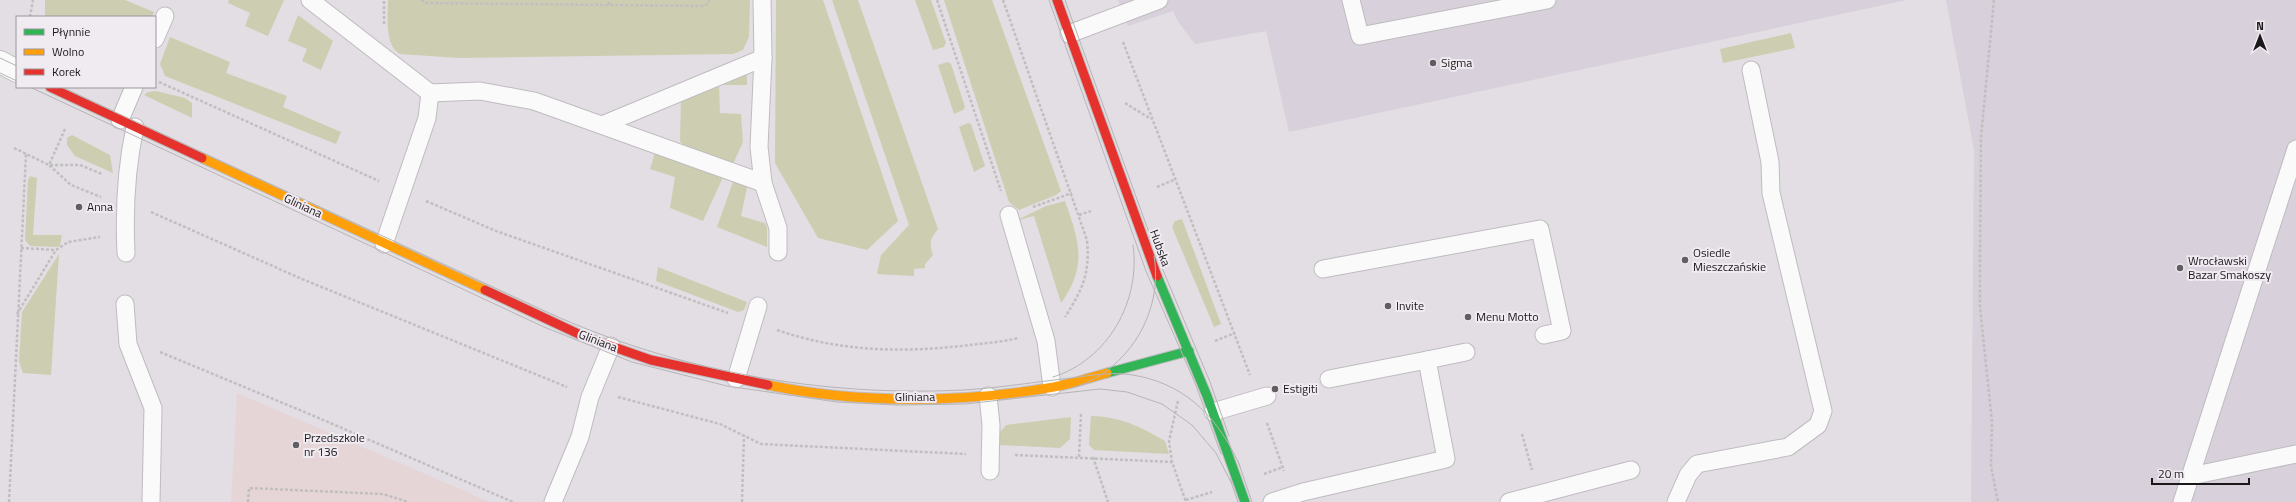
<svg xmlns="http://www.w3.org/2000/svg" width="2296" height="502" viewBox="0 0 2296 502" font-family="'Titillium Web',sans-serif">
<rect width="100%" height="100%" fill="#e2dee3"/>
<g fill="#d8d0da">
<polygon points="1118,0 1907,0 1289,132 1266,31 1195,44 1177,20 1173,11 1128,26"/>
<polygon points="1946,0 2296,0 2296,502 1971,502 1974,150"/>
</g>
<polygon fill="#e6d5d7" points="237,393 476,496 490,502 231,502"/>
<g fill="#cdceb1">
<polygon points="45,0 125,0 154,12 152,17 45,17"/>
<polygon points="229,0 284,0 268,36 245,26 250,13 228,3"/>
<path d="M388,0h362l-1,37 -6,13 -10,4 -274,4 -59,-4c-16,-9 -12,-38 -12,-54z"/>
<polygon points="776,0 823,0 898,221 867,250 818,238 775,163"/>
<path d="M832,0h26l80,229c-8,10 -9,15 -5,26l-8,9v4l-11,1v7l-37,-2 4,-19 28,-30z"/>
<polygon points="915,0 931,0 946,43 944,47 933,50"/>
<polygon points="944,0 992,0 1061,191 1056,195 1019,210 1009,202"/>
<polygon points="298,15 333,41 321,70 302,61 307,49 288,41"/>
<polygon points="1791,33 1795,48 1723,63 1720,49"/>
<polygon points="170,37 230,62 226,73 287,96 283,107 341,132 336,144 165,76 160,64"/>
<polygon points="948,62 951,64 965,107 963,110 954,114 938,65"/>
<polygon points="747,70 747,85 719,85 720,113 741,114 743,142 734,162 732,164 686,149 680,141 681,98"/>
<polygon points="156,91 185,98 192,103 192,118 144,95 148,92"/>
<polygon points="968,123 971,124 985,166 974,172 959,127"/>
<polygon points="72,135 110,155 113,173 75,156 67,145 67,138"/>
<polygon points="655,153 723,177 703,221 670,208 675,177 650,169"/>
<polygon points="30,176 37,178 33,235 62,235 60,246 57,247 30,246 25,240 28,180"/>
<polygon points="734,179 748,183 741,216 765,223 767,227 767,247 717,227"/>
<path d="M1065,201c14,40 23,65 -4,102l-27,-87 -19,5 31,-15z"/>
<polygon points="1182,219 1221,324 1214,327 1172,227 1175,221"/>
<polygon points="59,254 51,375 23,373 19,361 22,312"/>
<polygon points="658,267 747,302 744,310 738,312 656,281"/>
<path d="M1091,416c27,0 51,11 74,25l4,13 -75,-4 -5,-5z"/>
<polygon points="1071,417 1070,439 1060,448 1000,445 1000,432 1006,425"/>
</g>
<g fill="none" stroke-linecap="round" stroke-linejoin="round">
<defs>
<g id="lane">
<polyline points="310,0 430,93 427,118 384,244"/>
<polyline points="762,0 763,58 759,147 763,183 778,228 778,252"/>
<polyline points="1351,0 1360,36 1547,0"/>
<polyline points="1069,34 1159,0"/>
<polyline points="155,39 165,16"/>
<polyline points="430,93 480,91 534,101 763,183"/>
<polyline points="120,120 134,87"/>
<polyline points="602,125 763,58"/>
<polyline points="1009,215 1046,341 1052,387"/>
<path d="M126,253c-2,-42 0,-84 9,-126"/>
<polyline points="1323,269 1540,229 1562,331 1544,335"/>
<polyline points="125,304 128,344 153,408 151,502"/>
<polyline points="1427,360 1466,352"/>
<polyline points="736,379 758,306"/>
<polyline points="988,396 991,425 990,471"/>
<polyline points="1213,412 1267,396"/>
<polyline points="2191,476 2296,454"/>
<polyline points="553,502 580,437 590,397 611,346"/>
<polyline points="1272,502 1303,492 1446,459 1427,360 1329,379"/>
<polyline points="1509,502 1631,470"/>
<polyline points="1676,502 1688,475 1697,464 1788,447 1818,425 1823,411 1771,193 1770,162 1751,70"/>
<polyline points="2182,502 2296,149"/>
</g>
<polyline id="street" points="0,62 17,71"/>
<g id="fast">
<polyline points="1157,276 1207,396 1245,502"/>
<polyline points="1107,373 1189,351"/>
</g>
<g id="slow">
<polyline points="202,158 485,290"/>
<path d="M768,385c90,19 195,18 286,2 17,-3 35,-9 53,-14"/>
</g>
<g id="jam">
<polyline points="1057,0 1157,276"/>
<polyline points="50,87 202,158"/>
<polyline points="485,290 585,337 651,360 768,385"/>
</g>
</defs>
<use href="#lane" stroke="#bfbcc0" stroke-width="19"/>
<use href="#street" stroke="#bfbcc0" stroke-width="24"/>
<use href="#fast" stroke="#bfbcc0" stroke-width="11"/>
<use href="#slow" stroke="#bfbcc0" stroke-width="11"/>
<use href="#jam" stroke="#bfbcc0" stroke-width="11"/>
<g stroke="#c0bfc0" stroke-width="2.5" stroke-dasharray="3 2" stroke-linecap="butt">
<polyline points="421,0 427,3 704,6 709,3 709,0"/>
<polyline points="937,0 1001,191"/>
<path d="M1003,0l84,240c3,33 -4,49 -22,77"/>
<polyline points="1994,0 1981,137 1980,267 1980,307 1992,422 1991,466 1998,502"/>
<polyline points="609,5 609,0"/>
<polyline points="30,17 33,0"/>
<polyline points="384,24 384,0"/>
<polyline points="1123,42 1250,375"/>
<polyline points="159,82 379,181"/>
<polyline points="1125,103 1151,119"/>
<polyline points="65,129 49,165 71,185 101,197"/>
<polyline points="14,148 49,165 80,165 102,174"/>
<polyline points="1157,187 1176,179"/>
<polyline points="426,201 496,231 728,313"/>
<polyline points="1033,207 1072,193"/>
<polyline points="151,212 302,279 567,387"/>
<polyline points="1079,215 1091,211"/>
<polyline points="21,248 56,250"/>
<polyline points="17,314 56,250 68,242 100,237"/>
<path d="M777,330c64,22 125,23 193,15 16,-2 33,-3 48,-7"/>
<polyline points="1215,341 1235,333"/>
<polyline points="160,352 307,413 513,502"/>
<polyline points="618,397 720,424 761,444 966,454"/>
<polyline points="1178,401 1169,441 1172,462 1186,502"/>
<polyline points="1267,423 1284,471"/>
<polyline points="1522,434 1532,470"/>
<polyline points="1015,455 1172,462"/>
<polyline points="1079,457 1081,414"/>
<polyline points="1093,457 1108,502"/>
<polyline points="1264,474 1283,467"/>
<polyline points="1186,500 1212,492"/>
<polyline points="9,502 26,154"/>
<polyline points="248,502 249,488 383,494 408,502"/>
<polyline points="742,502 744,435"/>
</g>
<use href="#lane" stroke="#fbfafb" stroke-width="17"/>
<use href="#street" stroke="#fbfafb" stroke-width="22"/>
<use href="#fast" stroke="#30b455" stroke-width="9"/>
<use href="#slow" stroke="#ff9f0a" stroke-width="9"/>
<use href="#jam" stroke="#e5322d" stroke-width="9"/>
<g stroke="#b6b5b6" stroke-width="1">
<polyline points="1049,0 1146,271 1195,383 1221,454"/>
<polyline points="1065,0 1160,263 1210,382 1229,436"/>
<polyline points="0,58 17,66"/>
<polyline points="0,73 17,81"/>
<polyline points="30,87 544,327 632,362 727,386 837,402 897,405 965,404 1100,389 1127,392 1162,404 1192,425 1216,453 1232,484"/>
<path d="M61,87l486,225c129,59 274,85 416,78 36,-2 72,-8 108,-12 22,-3 45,-7 67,-2 51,10 82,45 102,90"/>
<path d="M1053,377c55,-17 88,-76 80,-132"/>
<path d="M1072,388c55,-16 92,-75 82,-132"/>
<polyline points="1238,461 1252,502"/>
<polyline points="1230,479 1238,502"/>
</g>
</g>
<g fill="#615d61" stroke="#f0eaf1" stroke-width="1.5">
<circle cx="1433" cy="63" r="4"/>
<circle cx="79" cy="207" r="4"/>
<circle cx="1685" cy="260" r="4"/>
<circle cx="2180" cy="268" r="4"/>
<circle cx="1388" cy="306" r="4"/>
<circle cx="1468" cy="317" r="4"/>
<circle cx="1275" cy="389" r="4"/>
<circle cx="296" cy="445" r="4"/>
</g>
<g text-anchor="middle" stroke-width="4" stroke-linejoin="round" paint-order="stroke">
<g font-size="12" fill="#1b181b" stroke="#f0eaf1" text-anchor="start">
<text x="1441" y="67">Sigma</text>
<text x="87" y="211">Anna</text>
<text x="1693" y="257">Osiedle<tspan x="1693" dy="14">Mieszczańskie</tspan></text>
<text x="2188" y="265">Wrocławski<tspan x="2188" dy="14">Bazar Smakoszy</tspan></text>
<text x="1396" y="310">Invite</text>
<text x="1476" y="321">Menu Motto</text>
<text x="1283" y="393">Estigiti</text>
<text x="304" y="442">Przedszkole<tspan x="304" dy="14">nr 136</tspan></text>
</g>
<g font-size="12" fill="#1b181b" stroke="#f0eaf1">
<text transform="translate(303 206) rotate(25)" y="4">Gliniana</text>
<text transform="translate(1160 248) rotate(70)" y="4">Hubska</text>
<text transform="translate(598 341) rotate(21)" y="4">Gliniana</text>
<text x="915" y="401">Gliniana</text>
</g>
</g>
<rect x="16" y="16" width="140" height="72" fill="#f0eaf1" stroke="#9b969b"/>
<rect x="24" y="29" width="20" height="6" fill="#30b455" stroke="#9b969b"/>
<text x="52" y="36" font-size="12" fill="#1b181b">Płynnie</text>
<rect x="24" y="49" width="20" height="6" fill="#ff9f0a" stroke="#9b969b"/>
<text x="52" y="56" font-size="12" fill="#1b181b">Wolno</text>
<rect x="24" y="69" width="20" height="6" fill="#e5322d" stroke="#9b969b"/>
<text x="52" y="76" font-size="12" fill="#1b181b">Korek</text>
<g transform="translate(2260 36)" stroke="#f0eaf1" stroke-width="3" paint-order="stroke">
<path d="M0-3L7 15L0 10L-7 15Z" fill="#1b181b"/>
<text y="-6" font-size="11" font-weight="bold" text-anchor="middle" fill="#1b181b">N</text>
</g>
<path d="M2152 478v6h97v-6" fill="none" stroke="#1b181b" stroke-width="2"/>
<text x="2158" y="478" font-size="12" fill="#1b181b" stroke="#f0eaf1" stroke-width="3" paint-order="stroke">20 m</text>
</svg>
